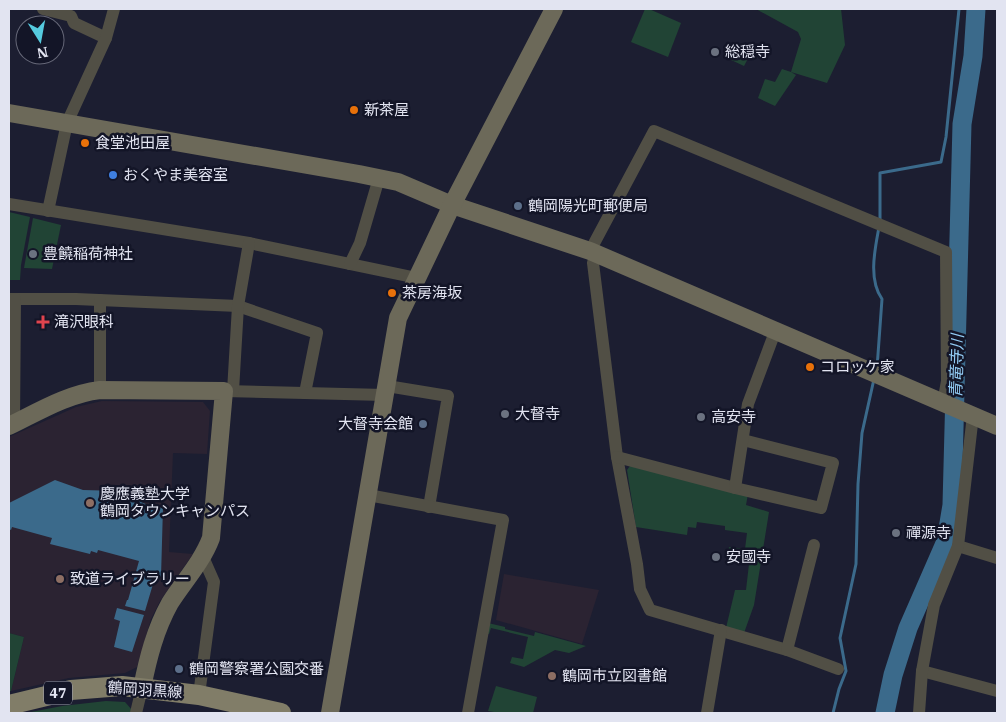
<svg xmlns="http://www.w3.org/2000/svg" width="1006" height="722" viewBox="0 0 1006 722" font-family="'IBM Plex Serif','Noto Sans JP',serif">
<rect width="100%" height="100%" fill="#1c1e31"/>
<g fill="#2b2332">
<polygon points="102,401 203,402 210,411 207,454 173,453 169,552 193,554 160,601 151,619 137,667 125,673 69,678 11,691 24,637 9,633 9,437 76,407"/>
<polygon points="504,574 599,590 582,644 496,620"/>
</g>
<g fill="#214435">
<polygon points="645,9 649,9 681,23 668,57 631,42"/>
<polygon points="756,9 841,9 845,45 827,83 791,72 796,75 775,106 758,98 765,79 775,82 782,69 791,72 801,39 798,32"/>
<polygon points="734,45 751,53 744,66 729,59"/>
<polygon points="9,212 30,217 21,265 20,280 9,280"/>
<polygon points="33,218 61,225 52,269 24,268"/>
<polygon points="630,466 748,494 746,505 769,512 754,605 744,633 726,628 735,590 746,590 749,564 727,561 729,547 745,549 747,533 725,530 725,526 697,522 696,528 688,527 687,535 636,527 627,470"/>
<polygon points="488,623 505,627 505,629 534,636 535,632 586,646 569,653 555,650 524,667 510,663 512,657 523,659 528,637 491,628 489,634 486,634"/>
<polygon points="9,633 24,637 11,691 9,691"/>
<polygon points="496,686 537,697 533,713 500,713 488,711"/>
<polygon points="106,701 125,702 132,710 131,713 26,713 62,706"/>
</g>
<g fill="#3b6a8b">
<polygon points="55,480 83,490 121,491 149,506 163,507 161,577 156,574 145,611 125,606 127,600 128,600 139,561 98,550 97,553 91,551 90,554 50,544 52,538 12,527 11,530 9,529 9,503"/>
<polygon points="117,608 144,615 132,652 114,647 120,621 114,619"/>
</g>
<g fill="none" stroke-linecap="round" stroke-linejoin="round">
<g stroke="#3b6a8b" stroke-width="3">
<polyline points="880,221 880,173 941,162 946,137 959,9"/>
<path d="M877,368l5,-69c-14,-20 -7,-50 -3,-72"/>
<polyline points="833,713 839,689 846,671 840,638 856,564 858,484 862,433 874,379"/>
</g>
<polyline stroke="#3b6a8b" stroke-width="19" points="885,713 893,675 908,628 946,541 952,505 962,124 973,56 976,9"/>
<g stroke="#514f45" stroke-width="12">
<polyline points="43,9 71,16 74,23 106,38"/>
<polyline points="9,204 249,243 417,278"/>
<polyline points="48,211 67,123 106,38 114,9"/>
<polyline points="590,251 654,131 946,252 947,381 943,403"/>
<polyline points="596,254 593,263 617,457 637,564 640,589 650,610 787,650 838,669"/>
<polyline points="350,264 360,243 379,178"/>
<polyline points="9,299 76,299 238,306 317,333 305,393"/>
<polyline points="100,300 100,390"/>
<polyline points="387,386 448,396 429,507"/>
<polyline points="224,391 385,395"/>
<polyline points="233,391 238,306 249,243"/>
<polyline points="14,424 15,299"/>
<polyline points="617,457 735,488 821,508 833,463 743,440"/>
<polyline points="735,488 748,404 775,332"/>
<polyline points="368,495 503,520 468,713"/>
<polyline points="958,546 997,558"/>
<polyline points="787,650 814,545"/>
<polyline points="922,671 997,691"/>
<polyline points="199,695 214,582 203,557"/>
<polyline points="136,713 142,688"/>
<polyline points="707,713 721,630"/>
<polyline points="919,713 922,671 934,605 958,546 973,415"/>
</g>
<g stroke="#6c6959" stroke-width="18">
<polyline points="9,113 359,174 398,182 452,205 590,251 997,426"/>
<path d="M9,426c29,-14 58,-32 91,-36l124,1 -13,147c-9,24 -27,43 -41,65 -15,27 -22,55 -28,85"/>
<polyline points="330,713 398,318 452,205 554,9"/>
</g>
<polyline stroke="#817d68" stroke-width="20" points="9,705 71,690 122,686 199,695 281,713"/>
</g>
<g fill="#6b7280" stroke="#131527" stroke-width="2">
<circle cx="715" cy="52" r="5"/>
<circle cx="33" cy="254" r="5"/>
<circle cx="505" cy="414" r="5"/>
<circle cx="701" cy="417" r="5"/>
<circle cx="896" cy="533" r="5"/>
<circle cx="716" cy="557" r="5"/>
</g>
<g fill="#e8710a" stroke="#131527" stroke-width="2">
<circle cx="354" cy="110" r="5"/>
<circle cx="85" cy="143" r="5"/>
<circle cx="392" cy="293" r="5"/>
<circle cx="810" cy="367" r="5"/>
</g>
<circle fill="#3f7fe0" stroke="#131527" stroke-width="2" cx="113" cy="175" r="5"/>
<g fill="#5c6f8a" stroke="#131527" stroke-width="2">
<circle cx="518" cy="206" r="5"/>
<circle cx="423" cy="424" r="5"/>
<circle cx="179" cy="669" r="5"/>
</g>
<path fill="#e0444e" stroke="#131527" stroke-width="2" d="M40.5 314.5h5v5h5v5h-5v5h-5v-5h-5v-5h5z"/>
<g fill="#8d6e63" stroke="#131527" stroke-width="2">
<circle cx="90" cy="503" r="5"/>
<circle cx="60" cy="579" r="5"/>
<circle cx="552" cy="676" r="5"/>
</g>
<g text-anchor="middle" stroke-width="5" stroke-linejoin="round" paint-order="stroke">
<rect fill="#131527" stroke="#a4a6b4" stroke-width="1" x="44" y="681.5" width="28" height="23" rx="4"/>
<g font-size="14" font-weight="bold" fill="#e2e4f1">
<text x="58" y="698">47</text>
</g>
<g font-size="15" fill="#e2e4f1" stroke="#131527" text-anchor="start">
<text x="725" y="57">総穏寺</text>
<text x="364" y="115">新茶屋</text>
<text x="95" y="148">食堂池田屋</text>
<text x="123" y="180">おくやま美容室</text>
<text x="528" y="211">鶴岡陽光町郵便局</text>
<text x="43" y="259">豊饒稲荷神社</text>
<text x="402" y="298">茶房海坂</text>
<text x="54" y="327">滝沢眼科</text>
<text x="820" y="372">コロッケ家</text>
<text x="515" y="419">大督寺</text>
<text x="711" y="422">高安寺</text>
<text x="413" y="429" text-anchor="end">大督寺会館</text>
<text x="100" y="499">慶應義塾大学<tspan x="100" dy="17">鶴岡タウンキャンパス</tspan></text>
<text x="906" y="538">禪源寺</text>
<text x="726" y="562">安國寺</text>
<text x="70" y="584">致道ライブラリー</text>
<text x="189" y="674">鶴岡警察署公園交番</text>
<text x="562" y="681">鶴岡市立図書館</text>
</g>
<g font-size="15" fill="#e2e4f1" stroke="#131527">
<text transform="translate(145 690) rotate(4)" y="5">鶴岡羽黒線</text>
</g>
<g font-size="16" font-style="italic" fill="#92cbf4" stroke="#131527">
<text transform="translate(956 366) rotate(-88)" y="6">青竜寺川</text>
</g>
</g>
<rect width="1006" height="722" fill="none" stroke="#e2e4f1" stroke-width="20"/>
<g transform="translate(40 40) rotate(169)"><circle r="24" fill="#131527" stroke="#666878"/>
<path d="M0-4L9 19L0 12L-9 19Z" fill="#55cadf"/>
<text y="-8" font-size="14" font-weight="bold" text-anchor="middle" fill="#e2e4f1">N</text>
</g>
</svg>
